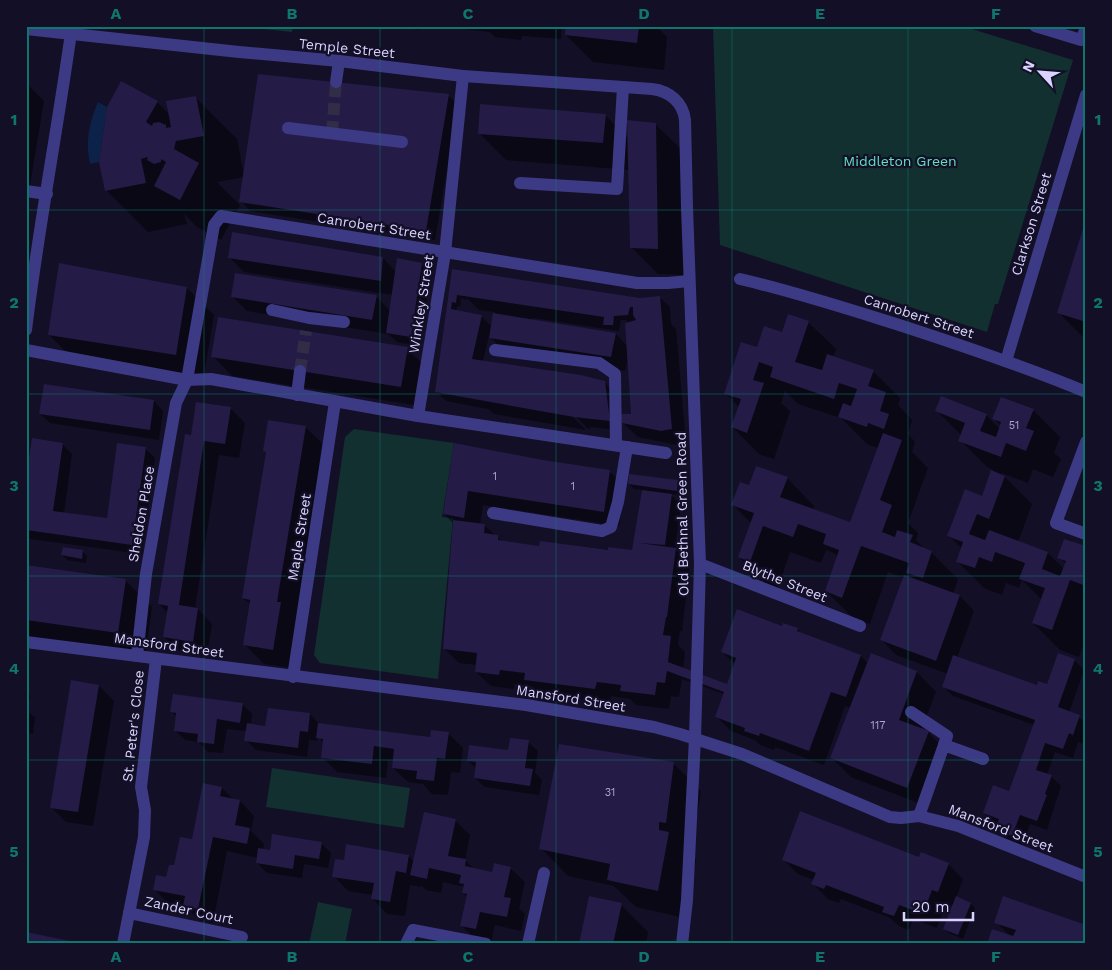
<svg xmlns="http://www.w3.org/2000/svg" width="1112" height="970" viewBox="0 0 1112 970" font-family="'Work Sans',sans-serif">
<rect width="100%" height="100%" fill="#130f26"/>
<g fill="#12302f">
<polygon points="235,26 293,26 292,32"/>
<polygon points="713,26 962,26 1073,60 998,304 995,304 987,332 720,245"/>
<polygon points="354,429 454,443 442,517 453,518 438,679 320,663 314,655 345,437"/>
<polygon points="272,768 410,788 404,828 266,807"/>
<polygon points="318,902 352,909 345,944 309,944"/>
</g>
<path fill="#0c2248" d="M98,102l9,5 -8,55 -9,2c-5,-23 -1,-41 8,-62z"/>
<g fill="#0007" fill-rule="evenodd">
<polygon points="394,26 420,26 419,30"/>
<polygon points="435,26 562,26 561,39 522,36 521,40 495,37 490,32"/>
<polygon points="567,26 656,26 667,37 664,70 593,62 566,35"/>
<polygon points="26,83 44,101 26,209"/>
<polygon points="448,95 458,105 435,240 250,211 241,201 244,177 217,182 240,205 221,240 197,227 184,214 187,224 148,232 106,190 157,102 170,115 195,97 237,139 244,175"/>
<polygon points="605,115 629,139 655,124 683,151 684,275 658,274 631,247 630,170 506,160 479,133"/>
<polygon points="1086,225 1086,340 1059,313"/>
<polygon points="229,257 383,258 396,272 421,264 431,273 420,346 397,342 388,334 247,311 232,296 376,296 390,311 393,295 244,272"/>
<path d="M453,270l187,29 20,-1 10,9 1,17 5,5 10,114 -9,2 -39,-8 -15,-14 9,-7 -4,-57 -3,12 -120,-19 -16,-16 -6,25 121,21 10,10 5,38 -29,-3 -1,3 -18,-18 -2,1 17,17 -92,-16 -7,-6v1l-41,-8 -10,-10zM461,298l6,2v-2l12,12 16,2 -3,15 -11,-11 -25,-4 1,-6 3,1zM533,318l86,13 2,-11h5l2,3 -1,23 -11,-12 -84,-14z"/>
<polygon points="187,288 214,315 203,381 77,362 49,335"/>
<polygon points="808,322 836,349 833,357 873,371 900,398 898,405 912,420 908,434 915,442 912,452 928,468 908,523 918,533 916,540 926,550 931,552 958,579 953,594 960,596 974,611 957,658 1037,687 1048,686 1074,660 1084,670 1069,713 1079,717 1086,723 1086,736 1083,744 1078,742 1073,758 1055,752 1047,775 1051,776 1061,786 1047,830 1030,824 1022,845 1007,840 997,830 999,824 994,822 984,813 1010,792 1034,725 953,696 944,687 948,674 896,655 882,640 904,578 888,572 870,624 853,618 826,591 838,557 834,553 826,550 821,563 790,552 778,588 766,584 739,557 751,523 733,505 750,486 787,478 814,506 813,510 851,524 878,448 867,444 841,418 798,404 785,391 781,403 790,411 774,459 759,454 732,427 739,407 725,393 757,349 782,334"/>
<polygon points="407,349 427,368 420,406 232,376 213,356"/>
<polygon points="154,401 163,411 159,440 50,423 40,414"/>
<polygon points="230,408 245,423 239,458 219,455 195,608 198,609 212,624 207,656 179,651 164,637 168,613 159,604 192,436"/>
<polygon points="1033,410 1060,437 1054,453 1061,459 1053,477 1033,469 1028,483 1001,473 1032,504 1018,542 1048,553 1064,569 1066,564 1059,557 1086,548 1086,638 1079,657 1060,650 1033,623 1042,600 1022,580 1019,588 1006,583 1002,595 984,588 957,561 962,549 949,536 982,497 993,470 987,467 960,440 962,436 937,411 986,415 1000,429 1001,426 994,419"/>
<polygon points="305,427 325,446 292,668 264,664 244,644 251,605 243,598 267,453 264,451"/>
<polygon points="62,444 72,454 64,513 108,519 145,448 155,458 142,554 30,539 26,535 26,487"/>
<polygon points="455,445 542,462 610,472 625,486 619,526 483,505 480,525 484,525 504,543 540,547 633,551 644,490 634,489 629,484 677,481 682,486 681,495 670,494 681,505 675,549 690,564 682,631 680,631 678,645 685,652 683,669 728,685 735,664 722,652 782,627 797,629 803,635 861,656 868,664 872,655 917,672 936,692 921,730 928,732 947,752 926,806 851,777 832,758 851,708 845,706 824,765 775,747 774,750 760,745 755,740 731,731 716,716 724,694 682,679 679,697 671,696 669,709 636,705 630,699 611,696 610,703 540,694 532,686 514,684 514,689 491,686 476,672 477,665 459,663 444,648 454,524 444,514"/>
<polygon points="82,551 87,556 86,563 67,560 62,555"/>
<polygon points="26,566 125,580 152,607 145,659 26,636"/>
<polygon points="72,682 99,686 114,701 93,826 66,822 51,807"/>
<polygon points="26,691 30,695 28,711 35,718 33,734 26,733"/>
<polygon points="242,704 252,714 251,725 266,727 310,714 320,725 432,738 448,733 463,748 460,773 451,772 448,795 432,794 423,784 408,782 393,768 394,761 388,760 386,778 337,772 322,757 324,743 318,737 317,741 309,740 307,757 256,750 246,740 247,731 227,729 223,753 208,752 199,742 185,740 175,730 177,717 172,712"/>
<polygon points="528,742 538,751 535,773 542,780 539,795 485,787 475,778 476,768 468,761 509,752"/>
<polygon points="674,764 701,791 692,850 686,850 696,860 685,918 636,907 614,886 568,876 541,848"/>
<polygon points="204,784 222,788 234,800 240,801 254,816 251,831 264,844 263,850 271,851 321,843 331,853 328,868 304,864 302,878 267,873 257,863 258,858 227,851 213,923 199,920 186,907 169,904 154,889 167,879 193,841"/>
<polygon points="455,820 470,835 465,860 474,869 493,874 510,868 525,882 519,908 525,914 521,931 495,925 491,943 476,940 461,925 467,897 463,893 464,887 443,882 441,893 426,890 421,885 421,887 410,885 405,916 387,914 373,899 373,895 348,891 334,876 409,856 414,862"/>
<polygon points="783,859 920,859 948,864 963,879 956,898 971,904 975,908 963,939 949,933 944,928 953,906 946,903 937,928 913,919 909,930 899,926 890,918 841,899 839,903 828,899 813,884 814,880 798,874"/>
<polygon points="621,905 648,932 646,944 580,944"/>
<polygon points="996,922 1086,926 988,944 1010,936"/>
</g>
<g fill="#241b47">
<polygon points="566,26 639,26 637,43 565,35"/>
<polygon points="258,74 449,94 426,231 239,202"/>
<polygon points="121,81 158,101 146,122 152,126 153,123 159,122 166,125 166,128 171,127 166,101 196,96 204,136 176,141 174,149 199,163 180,200 154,186 166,162 161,159 161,162 154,164 147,160 148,157 141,159 146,183 105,191 99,162 103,134 107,107"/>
<polygon points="480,104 606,114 603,143 478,134"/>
<polygon points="627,120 656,123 658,249 630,248"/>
<polygon points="1085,222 1086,223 1086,322 1057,313"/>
<polygon points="232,232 383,257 381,281 228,258"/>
<polygon points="397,258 422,263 411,337 386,333"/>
<polygon points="59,263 187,287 176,355 48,335"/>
<polygon points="452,269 640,298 660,296 672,429 661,431 622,423 621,414 631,414 625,323 636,320 633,315 633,307 630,307 628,315 614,316 613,325 603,325 604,317 457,295 456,303 452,302 451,309 482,315 472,359 581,375 605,381 610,421 574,417 435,392"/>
<polygon points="235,273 377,295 372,320 231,297"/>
<polygon points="493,313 616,333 611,357 489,338"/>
<polygon points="788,314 809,321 795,362 822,370 827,354 874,370 868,386 886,392 880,411 889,414 884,429 868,423 867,427 838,417 843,403 851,406 857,389 839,383 834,399 770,377 773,367 759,362 753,380 764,383 747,433 731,427 741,399 724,394 741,342 757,347 764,326 782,332"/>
<polygon points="218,317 408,347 401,387 211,357"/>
<polygon points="44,384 154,400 150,430 39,414"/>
<polygon points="941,396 987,414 980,431 996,437 1001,422 992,419 1001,397 1034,409 1026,428 1034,431 1026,451 1006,443 1001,457 958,441 965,423 935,411"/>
<polygon points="196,402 231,407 225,444 204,441 179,605 198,608 193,642 163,637 168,606 158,604 185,434 191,435"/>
<polygon points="268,420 306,426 277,602 281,602 273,650 243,645 250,600 242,598 266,452 263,451"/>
<polygon points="883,433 902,440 880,500 892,505 882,532 895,537 897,530 913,535 910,542 932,551 923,578 906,573 909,563 861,546 842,598 825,591 839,550 823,544 826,534 798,524 793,537 763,526 750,562 738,557 754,513 731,505 740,482 749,485 756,466 788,477 780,497 850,522"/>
<polygon points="32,438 63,443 53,511 107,518 117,443 146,447 132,545 26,530 26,478"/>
<polygon points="454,443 543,460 610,470 604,512 468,491 464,518 443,514"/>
<polygon points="991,470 1005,476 989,519 977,514 969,534 985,540 989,530 1048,552 1042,569 1060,576 1066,561 1057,558 1064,539 1086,546 1086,586 1070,580 1052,630 1032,623 1045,588 1019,579 1025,563 995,552 992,562 979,557 975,568 956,562 963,542 947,536 965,489 982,496"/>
<polygon points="629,474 678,480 677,491 628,484"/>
<polygon points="642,490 672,494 665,545 639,543 676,548 667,617 666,617 663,635 671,636 668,662 727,684 736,658 721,652 737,609 782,626 783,623 798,628 797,631 861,655 846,697 831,692 809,751 760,733 759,736 744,731 745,728 715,717 724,692 667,671 665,683 657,682 655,695 620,691 621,685 597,682 595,689 524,680 525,673 500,670 499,675 475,672 477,653 443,649 453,520 485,524 484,533 498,535 498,540 539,546 540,541 608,550 608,547 632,550"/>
<polygon points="63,547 83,550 82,559 61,555"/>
<polygon points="26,565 126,579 118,633 26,620"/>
<polygon points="904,575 960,595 936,661 880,640"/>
<polygon points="871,653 917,671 899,720 929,731 907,788 830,758"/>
<polygon points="1058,653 1075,659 1058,707 1080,715 1073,735 1069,733 1063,749 1045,743 1036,770 1052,775 1045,794 1047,795 1037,821 1020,815 1012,836 995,830 999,819 983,813 993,785 1009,791 1035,720 942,687 953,655 1037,685 1038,681 1047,684"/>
<polygon points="71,680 99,685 78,812 50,808"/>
<polygon points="173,694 243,703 240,723 217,719 214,744 197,742 198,734 174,731 176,713 170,712"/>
<polygon points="268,708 310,713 308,732 300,731 298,748 244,741 247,723 265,726"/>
<polygon points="318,723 430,737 431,730 449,732 445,759 437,758 434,781 416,779 417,771 392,768 394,749 374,746 372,764 321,758 323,739 316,738"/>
<polygon points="510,738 529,740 525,768 533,769 530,786 474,778 476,762 467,761 469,745 508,750"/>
<polygon points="559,744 674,762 666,823 659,822 659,830 669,832 658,891 607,880 610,864 539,849"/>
<polygon points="203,783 222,787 220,796 240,800 235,825 250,828 247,844 213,837 198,909 183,906 185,896 153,890 156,875 166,877 169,865 174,865 180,837 192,839"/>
<polygon points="800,811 919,857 921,852 949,863 938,892 932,890 923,914 899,905 894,916 882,912 884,907 826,885 824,889 811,884 816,873 782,860"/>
<polygon points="424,812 456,819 448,856 466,859 465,866 492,872 494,863 511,867 504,897 511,898 507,917 480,912 476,929 460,926 467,894 462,893 464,884 459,883 461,875 429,868 427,879 410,875"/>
<polygon points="272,834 322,842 319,859 295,855 293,869 256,863 258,848 270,850"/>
<polygon points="346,844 409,855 406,873 396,871 390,902 371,899 374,883 332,877 335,859 344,860"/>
<polygon points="589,896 622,903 613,944 579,944"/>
<polygon points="956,896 971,903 958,935 943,929"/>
<polygon points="1003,896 1086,925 1086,944 987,944 992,929 1013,936 1016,930 994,923"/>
<polygon points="26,932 70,941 70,944 26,944"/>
</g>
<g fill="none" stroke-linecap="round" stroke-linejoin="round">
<g stroke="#312d47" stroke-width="12" stroke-dasharray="12 6" stroke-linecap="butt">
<polyline points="332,133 336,82"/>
<polyline points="300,371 306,331"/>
</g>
<g stroke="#3d3a85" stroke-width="12">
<polyline points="1035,26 1081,40 1086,28"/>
<path d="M26,29l213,23 100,9 124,15 189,13c17,2 31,13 33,31l2,87 13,357 -5,174 -8,162 -5,44"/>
<polyline points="336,82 339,61"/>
<polyline points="288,128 402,142"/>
<polyline points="520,183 617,189 623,87"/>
<polyline points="26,191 47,194"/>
<path d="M740,279c52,12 102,28 153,44 65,21 130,43 193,69"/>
<polyline points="272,310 309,318 344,322"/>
<path d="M26,330c12,-99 31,-198 45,-297"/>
<polyline points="26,350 187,380 211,379 418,416 666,453"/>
<polyline points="495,350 599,363 615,374 616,445"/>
<polyline points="1006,361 1086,95"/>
<polyline points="297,395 300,371"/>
<polyline points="418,416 445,253 463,76"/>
<polyline points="1086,442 1056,523 1086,534"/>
<polyline points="493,513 602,531 611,527 618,502 627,447"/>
<polyline points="700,564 860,626"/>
<polyline points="26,642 526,705 654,727 680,734 742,754 890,817 901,818 919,816 958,826 1086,877"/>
<polyline points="137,656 146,574 176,403 187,380 214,225 221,216 637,283 668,283 689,281"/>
<polyline points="293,677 335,402"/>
<polyline points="911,712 947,736 944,745"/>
<polyline points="919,816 944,745 983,759"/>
<polyline points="129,913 242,937"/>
<polyline points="123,944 144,837 145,810 141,787 156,659"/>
<polyline points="406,944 413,930 486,944"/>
<polyline points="528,944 544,873"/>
</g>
</g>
<path fill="none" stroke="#0f766e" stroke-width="1" stroke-opacity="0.55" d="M204,26v918M380,26v918M556,26v918M732,26v918M908,26v918M26,210h1060M26,394h1060M26,576h1060M26,760h1060"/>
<g text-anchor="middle" stroke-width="4.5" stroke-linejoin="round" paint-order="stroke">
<g font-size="11" fill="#aca6d1">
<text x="1014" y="429">51</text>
<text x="495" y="480">1</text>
<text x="573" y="490">1</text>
<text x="878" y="729">117</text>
<text x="610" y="796">31</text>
</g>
<g font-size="14" fill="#d9d4ff" stroke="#130f26">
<text transform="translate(347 48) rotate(6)" y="5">Temple Street</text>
<text transform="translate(1031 224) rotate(-73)" y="5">Clarkson Street</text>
<text transform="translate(374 226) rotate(9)" y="5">Canrobert Street</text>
<text transform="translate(421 304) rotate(-81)" y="5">Winkley Street</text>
<text transform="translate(919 316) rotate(18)" y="5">Canrobert Street</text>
<text transform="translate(141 514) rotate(-80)" y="5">Sheldon Place</text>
<text transform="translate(682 514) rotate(-91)" y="5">Old Bethnal Green Road</text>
<text transform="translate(299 537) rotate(-81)" y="5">Maple Street</text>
<text transform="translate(785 581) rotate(22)" y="5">Blythe Street</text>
<text transform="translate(169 645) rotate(8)" y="5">Mansford Street</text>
<text transform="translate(571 698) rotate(9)" y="5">Mansford Street</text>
<text transform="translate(133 726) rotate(-84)" y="5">St. Peter's Close</text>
<text transform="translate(1001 828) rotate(21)" y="5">Mansford Street</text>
<text transform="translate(189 910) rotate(12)" y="5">Zander Court</text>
</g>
<g font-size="14" fill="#5fe0c0" stroke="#130f26">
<text x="900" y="166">Middleton Green</text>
</g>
</g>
<rect width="1112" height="970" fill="none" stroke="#130f26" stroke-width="55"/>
<g transform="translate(1040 72) rotate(296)" stroke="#130f26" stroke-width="4" paint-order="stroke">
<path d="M0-4L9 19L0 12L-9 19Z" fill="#d9d4ff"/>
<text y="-8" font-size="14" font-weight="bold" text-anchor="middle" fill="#d9d4ff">N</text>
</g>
<path d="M904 912v8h69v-8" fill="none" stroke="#d9d4ff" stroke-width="2.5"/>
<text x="912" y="912" font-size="15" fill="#d9d4ff" stroke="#130f26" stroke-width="4" paint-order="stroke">20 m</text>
<rect x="28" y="28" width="1056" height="914" fill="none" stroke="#0f766e" stroke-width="2"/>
<g font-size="16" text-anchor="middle" font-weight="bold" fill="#0f766e">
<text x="116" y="19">A</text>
<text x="292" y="19">B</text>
<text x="468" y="19">C</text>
<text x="644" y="19">D</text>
<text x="820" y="19">E</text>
<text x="996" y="19">F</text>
<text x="14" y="125">1</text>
<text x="1098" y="125">1</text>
<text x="14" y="308">2</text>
<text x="1098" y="308">2</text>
<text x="14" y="491">3</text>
<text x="1098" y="491">3</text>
<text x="14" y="674">4</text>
<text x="1098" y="674">4</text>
<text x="14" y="857">5</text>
<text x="1098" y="857">5</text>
<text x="116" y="962">A</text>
<text x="292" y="962">B</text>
<text x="468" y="962">C</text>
<text x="644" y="962">D</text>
<text x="820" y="962">E</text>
<text x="996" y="962">F</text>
</g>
</svg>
